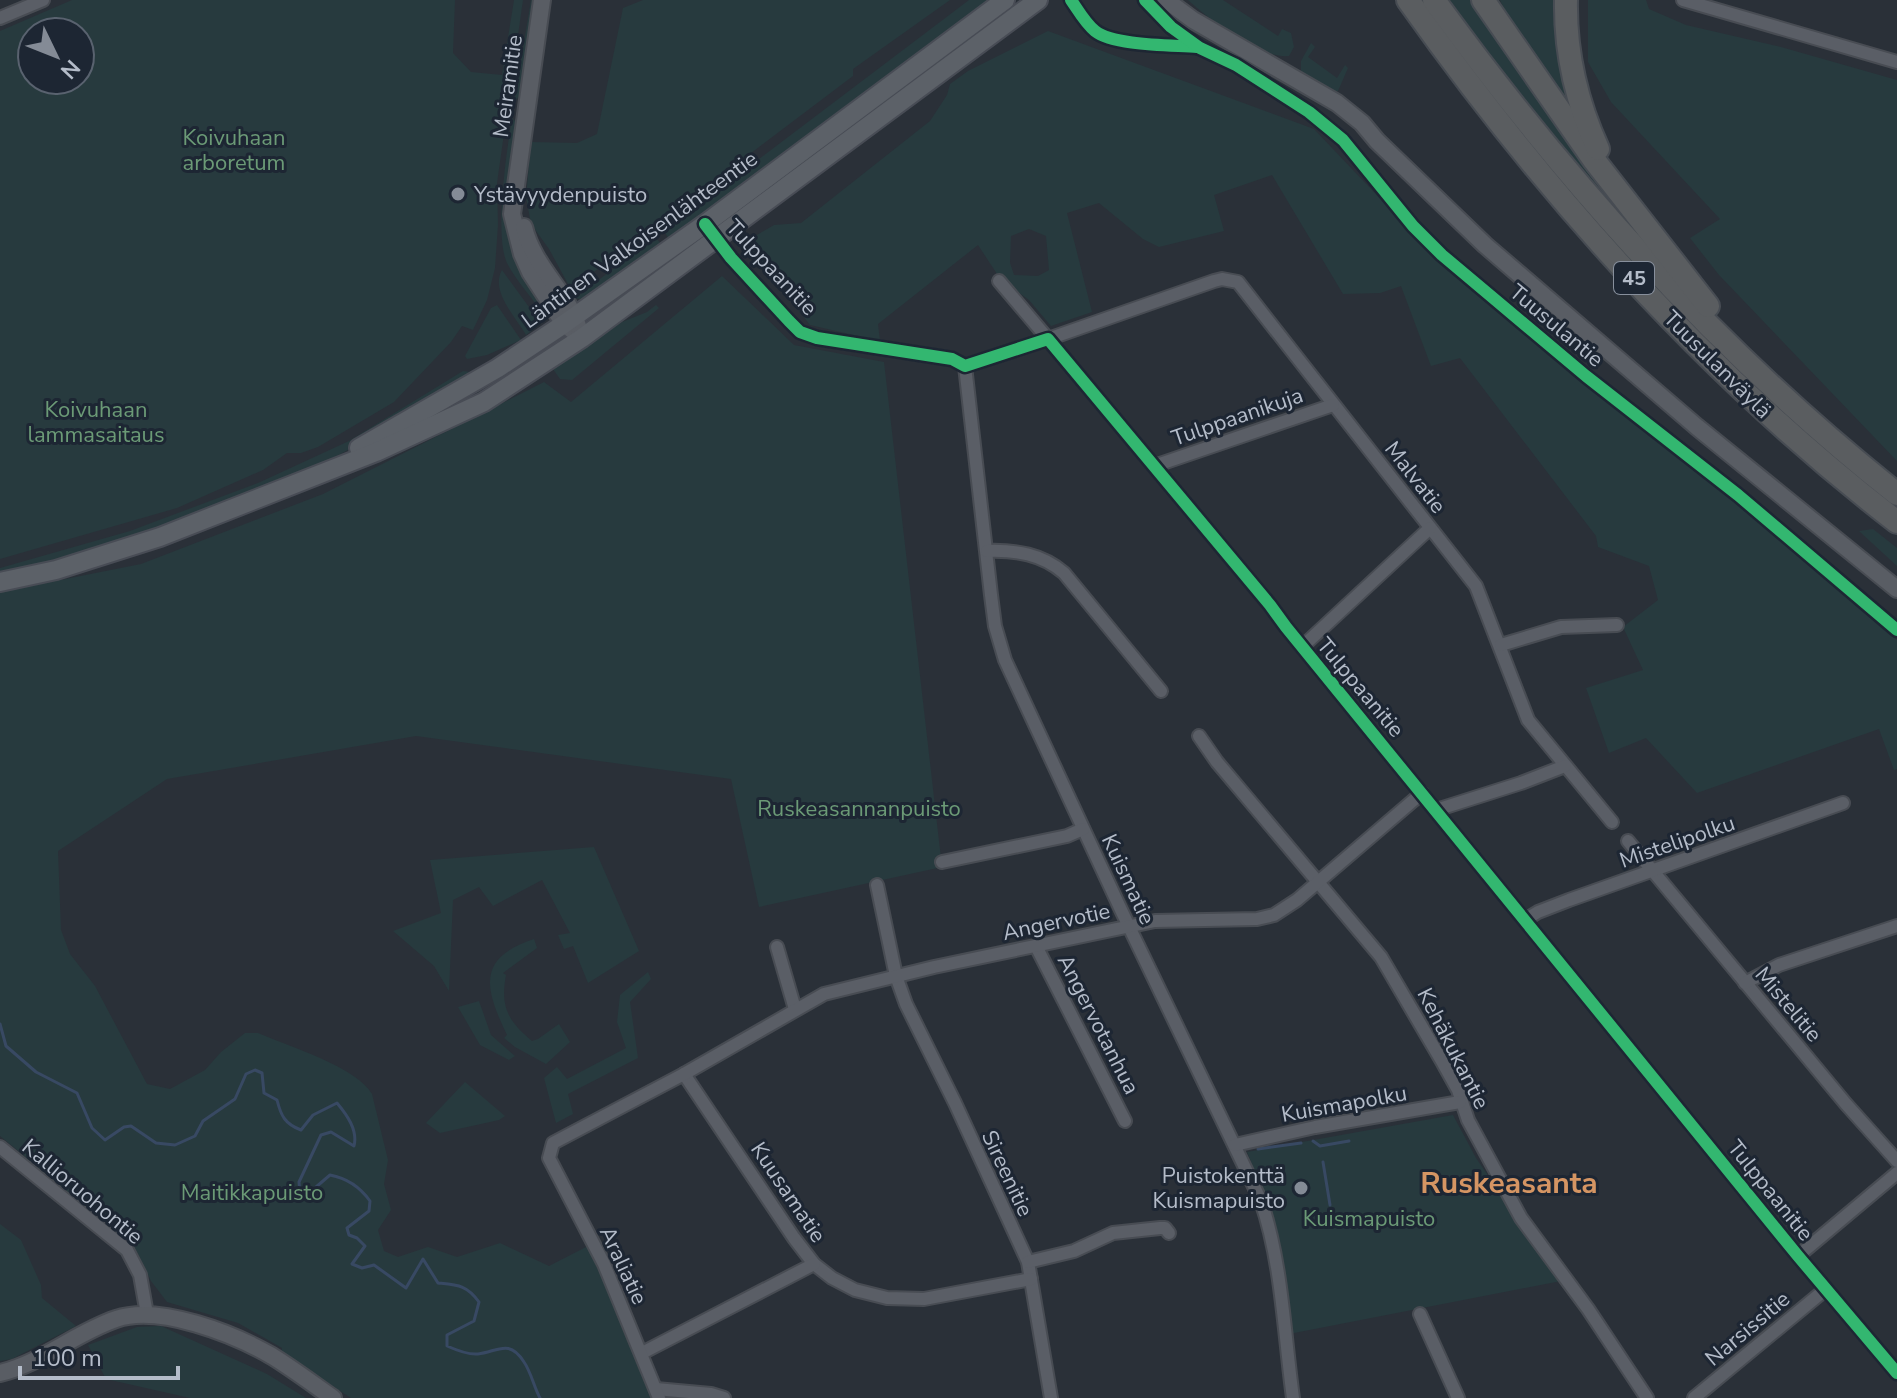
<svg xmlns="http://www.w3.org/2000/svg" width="1897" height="1398" viewBox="0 0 1897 1398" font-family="'Nunito Sans',sans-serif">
<rect width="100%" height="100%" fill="#2a3038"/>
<g fill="#273a3e" fill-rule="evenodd">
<path d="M72,0h383l-2,53 18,19 31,3 12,-75h9l-26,183 1,42 -3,43 -8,32 -14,30 -11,-4 -11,16 -57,60 -76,45 -17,6h-14l-24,17 -86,38 -177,51v-528zM32,32h48v48h-48z"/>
<polygon points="531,0 534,0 521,93 514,103"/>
<polygon points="643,0 950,0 853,69 853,76 574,287 568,284 549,249 531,224 526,197 531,142 577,143 597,134 623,8"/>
<polygon points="969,0 989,0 670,241 664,231"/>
<path d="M1188,0h35l55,36 4,-7 9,4 3,14 -5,9c-30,3 -79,-36 -101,-56z"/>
<polygon points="1447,0 1477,0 1672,274 1537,121"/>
<polygon points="1500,0 1559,0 1579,124 1517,37"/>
<polygon points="1588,0 1646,0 1649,9 1686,25 1781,47 1897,80 1897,461 1719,275 1690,238 1720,219 1611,102 1588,62"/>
<path d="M1048,31l266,98 114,120 122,105 262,210 85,76v129l-3,1 -15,-41 -182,64 -51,-55 -37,15 -23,-65 57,-18 -20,-43 35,-27 -9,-34 -51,-19 -2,-11 -136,-178 -29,8 -30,-80 -21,7 -37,1 -71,-119 -58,20 10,36 -65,16 -16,-8 -44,-36 -32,10 25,99 -41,14 -22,-26 -28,-20 -23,-35 -100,79 2,17 -70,-16 -65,-83 29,-17 27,-2 129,-102 17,-26 3,-11 18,-13zM1029,229l17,7 3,34 -11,6 -24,-1 -4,-12 1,-27z"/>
<polygon points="1311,43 1315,47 1308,57 1337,78 1345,65 1348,68 1338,91 1331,94 1301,73 1301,61"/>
<path d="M512,118l4,4 -9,73 39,116 -2,1 -4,-2c-10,-15 -25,-31 -33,-47 -13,-28 0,-114 5,-145z"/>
<polygon points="655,237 662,245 587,300 575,298"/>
<path d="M502,270l35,48 -2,10 -9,7c-11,-19 -36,-44 -24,-65z"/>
<path d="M722,276l72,69 90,17 58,505 -183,40 -28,-128 -315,-43 -249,43 -109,72 3,79 9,24 25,32 52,98 23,5 35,-19 16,-18 24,-19h13c30,13 99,34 114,61l16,66 -4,24 7,26 -13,20 6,21 14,6 30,-10 29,10 43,-14 49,23 39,-20 65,152h-302l-70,-45 1,-5 -44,-25 -71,-21 -16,-21 -17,-35 -134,-110v-544l141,-28 182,-70 221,-112 27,20z"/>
<polygon points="497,305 521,340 487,355 467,359 465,356 491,308"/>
<polygon points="656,305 659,308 572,380 560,379 553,369 622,322 647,312"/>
<path d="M463,371l7,1c-132,104 -310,161 -470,204v-8l130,-37 128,-48 91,-42z"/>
<polygon points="1873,529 1897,548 1897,566 1859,531"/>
<polygon points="594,847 639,951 588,983 573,946 564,949 558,935 570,933 542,880 493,906 479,887 453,900 449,991 434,966 393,931 441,913 430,860"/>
<path d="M534,939l3,9 -34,25 3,2c-6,32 2,46 26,66l6,-2 21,-15 11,18 -24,22 -31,-17 -11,-9 3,-3c-23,-48 -30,-77 27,-96z"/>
<polygon points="648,972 651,979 630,1002 638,1058 568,1094 573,1114 556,1123 544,1078 557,1067 567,1079 626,1048 617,1022 620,995"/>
<polygon points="479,1001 491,1035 515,1056 509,1060 480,1045 458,1007"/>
<polygon points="465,1082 505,1116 499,1120 440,1133 426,1123"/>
<polygon points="1453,1115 1476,1158 1561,1281 1289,1334 1273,1217 1247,1152"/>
<polygon points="0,1224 21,1240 41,1285 42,1298 76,1326 12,1359 0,1361"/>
<polygon points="161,1326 267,1374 306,1398 190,1398 106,1379 88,1345 137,1327"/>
</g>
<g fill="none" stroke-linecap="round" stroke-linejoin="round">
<g stroke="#384963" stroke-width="3">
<path d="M0,1024l6,22 30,26 41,21 15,35 13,12 19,-13 7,-1 25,17 19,2 20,-9 8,-15 32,-22 11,-25 9,-4 7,3 2,20 13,7c4,16 8,24 24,30l12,-15 24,-12c10,12 21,27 17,43l-23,-14 -10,3 -22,47 1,12 11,5 5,-12 14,-12c16,3 30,12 40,26l-1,10 -22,17 2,7 8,3 8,8 -13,18 10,4 12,-3 32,23 17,-29 15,24c20,2 29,2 41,19l-5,19 -27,14v11c9,4 21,9 31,8 19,-2 31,-16 46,8 7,10 10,25 16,36"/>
<polyline points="1313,1141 1320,1146 1349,1141"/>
<polyline points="1258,1149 1301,1143"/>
<polyline points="1323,1162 1330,1205"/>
</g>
<defs>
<g id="minor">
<polyline points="1683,0 1897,62"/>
<polyline points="0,18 43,0"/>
<polyline points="714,236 731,258 789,321 800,332 817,338 952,359 965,366 1048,339 1270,605 1286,627 1798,1256 1897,1373"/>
<polyline points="999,281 1048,339 1214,281 1222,279 1238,282 1476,586 1528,720 1612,822"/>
<path d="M965,366l26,229 4,31 10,34 117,252 139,289c21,62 23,132 32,197"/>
<polyline points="1154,466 1333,405"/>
<path d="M987,551c29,-1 55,3 77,22l97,118"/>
<polyline points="1501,645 1561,627 1617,625"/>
<polyline points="1302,647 1430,528"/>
<polyline points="1199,736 1217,762 1381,957 1443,1063 1458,1090 1468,1120 1521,1218 1588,1309 1647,1398"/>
<polyline points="1436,810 1521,783 1565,766"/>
<polyline points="1628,841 1846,1104 1897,1161"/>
<polyline points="942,862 1067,836 1083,829"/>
<polyline points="877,885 896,976 906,1004 955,1103 1028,1262 1051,1398"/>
<polyline points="1525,920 1538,912 1569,900 1843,803"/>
<polyline points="1036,946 1125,1121"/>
<polyline points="777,947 795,1009"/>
<polyline points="1745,983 1779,965 1897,926"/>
<polyline points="684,1074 794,1238 814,1264 832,1278 855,1290 887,1298 924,1299 1031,1279"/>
<polyline points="1235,1145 1315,1127 1460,1102"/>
<polyline points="0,1147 127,1250 140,1275 147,1314"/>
<polyline points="1798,1256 1897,1173"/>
<polyline points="1028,1262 1074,1251 1113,1233 1160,1228 1165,1228 1169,1233"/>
<polyline points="1420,1314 1458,1398"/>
<polyline points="642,1353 814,1264"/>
<polyline points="656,1389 711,1394 724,1398"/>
<polyline points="659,1398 604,1264 549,1158 553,1143 684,1074 824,994 934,967 1155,921 1257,919 1274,915 1297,900 1422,793"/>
<polyline points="1694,1398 1826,1289"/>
</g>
<g id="secondary">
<polyline points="542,0 512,214 522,254 530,272 564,324 582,338"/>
<polyline points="1166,0 1193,20 1337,103 1362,123 1377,141 1485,245 1697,427 1897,589"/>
<path d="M524,227c9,39 43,65 54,99"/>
<path d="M0,1373c42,-10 75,-40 116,-54 43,-15 118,15 156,37 21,13 41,28 61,42"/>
</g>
<g id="primary">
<polyline points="359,448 498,368 564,324 705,224 1005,0"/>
<polyline points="0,582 56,570 160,537 376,452 484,402 582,338 1038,0"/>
</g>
<g id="motorway">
<path d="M1408,0c138,195 300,376 489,522"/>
<path d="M1434,0c133,183 285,353 463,494"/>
<polyline points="1483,0 1594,160 1708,306"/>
<path d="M1566,0c-1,52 10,101 32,149"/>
</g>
</defs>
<use href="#minor" stroke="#484c53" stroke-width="16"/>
<use href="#secondary" stroke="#484c53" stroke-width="20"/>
<use href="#primary" stroke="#484c55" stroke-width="22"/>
<use href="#motorway" stroke="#474c53" stroke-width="26"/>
<use href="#minor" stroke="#5a5e66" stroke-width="12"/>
<use href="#secondary" stroke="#595d64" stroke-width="16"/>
<use href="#primary" stroke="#5c6168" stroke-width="18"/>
<use href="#motorway" stroke="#5a5d60" stroke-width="22"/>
<defs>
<g id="cycleway">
<path d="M1071,0c7,10 14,23 24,31 19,15 77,14 102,16"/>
<polyline points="1145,0 1171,27 1200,48 1236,65 1309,112 1343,140 1413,226 1442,255 1586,376 1738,495 1897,630"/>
<polyline points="705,224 731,258 789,321 800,332 817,338 952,359 965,366 1048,339 1270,605 1286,627 1798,1256 1897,1373"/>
</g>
</defs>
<use href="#cycleway" stroke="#1d2633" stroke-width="17"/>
<use href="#cycleway" stroke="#33b770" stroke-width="12"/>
</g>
<g fill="#848b96" stroke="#1d2633" stroke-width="3">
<circle cx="458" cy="194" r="8"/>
<circle cx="1301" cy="1188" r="8"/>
</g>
<g text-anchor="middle" stroke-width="6" stroke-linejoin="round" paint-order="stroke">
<rect fill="#1d2633" stroke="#878f9c" stroke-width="2" x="1614" y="262" width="40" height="32" rx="6"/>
<g font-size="20" font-weight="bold" fill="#b4bcc9">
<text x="1634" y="285">45</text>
</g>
<g font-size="22" fill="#b4bcc9" stroke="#1d2633">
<text transform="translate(507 86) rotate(-82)" y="8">Meiramitie</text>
<text transform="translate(639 239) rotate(-36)" y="8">Läntinen Valkoisenlähteentie</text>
<text transform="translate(772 267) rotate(47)" y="8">Tulppaanitie</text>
<text transform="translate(1557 325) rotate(40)" y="8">Tuusulantie</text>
<text transform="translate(1718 364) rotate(45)" y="8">Tuusulanväylä</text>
<text transform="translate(1237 416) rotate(-19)" y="8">Tulppaanikuja</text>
<text transform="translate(1416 477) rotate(52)" y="8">Malvatie</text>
<text transform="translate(1361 687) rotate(50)" y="8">Tulppaanitie</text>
<text transform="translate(1677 841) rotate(-19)" y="8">Mistelipolku</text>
<text transform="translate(1129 879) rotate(65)" y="8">Kuismatie</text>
<text transform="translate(1056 921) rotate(-12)" y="8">Angervotie</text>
<text transform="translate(1789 1004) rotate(50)" y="8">Mistelitie</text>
<text transform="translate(1099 1024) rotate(63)" y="8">Angervotanhua</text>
<text transform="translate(1454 1048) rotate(63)" y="8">Kehäkukantie</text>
<text transform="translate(1344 1103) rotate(-10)" y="8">Kuismapolku</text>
<text transform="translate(1008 1173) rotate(65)" y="8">Sireenitie</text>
<text transform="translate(1771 1190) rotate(51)" y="8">Tulppaanitie</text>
<text transform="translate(83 1191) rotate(40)" y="8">Kallioruohontie</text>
<text transform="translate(789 1192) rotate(56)" y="8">Kuusamatie</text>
<text transform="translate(624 1265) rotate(65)" y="8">Araliatie</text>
<text transform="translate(1747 1328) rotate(-40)" y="8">Narsissitie</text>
</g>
<g font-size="22" fill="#6b9a76" stroke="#1d2633">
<text x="234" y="145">Koivuhaan<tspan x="234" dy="25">arboretum</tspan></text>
<text x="96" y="417">Koivuhaan<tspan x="96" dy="25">lammasaitaus</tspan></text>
<text x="859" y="816">Ruskeasannanpuisto</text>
<text x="252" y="1200">Maitikkapuisto</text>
<text x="1369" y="1226">Kuismapuisto</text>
</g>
<g font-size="22" fill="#b4bcc9" stroke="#1d2633" text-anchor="start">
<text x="474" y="202">Ystävyydenpuisto</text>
<text x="1285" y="1183" text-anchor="end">Puistokenttä<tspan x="1285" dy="25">Kuismapuisto</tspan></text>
</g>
<g font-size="30" font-weight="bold" fill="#d59563" stroke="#1d2633">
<text x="1509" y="1193">Ruskeasanta</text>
</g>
</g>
<g transform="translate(56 56) rotate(133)"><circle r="38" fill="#1d2633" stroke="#59626f" stroke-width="2"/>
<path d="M0-6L14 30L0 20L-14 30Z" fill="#848b96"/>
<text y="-12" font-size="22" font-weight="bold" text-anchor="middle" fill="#b4bcc9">N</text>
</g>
<path d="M20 1366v12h158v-12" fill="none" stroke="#b4bcc9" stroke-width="4"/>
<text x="32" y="1366" font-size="24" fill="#b4bcc9" stroke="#1d2633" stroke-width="6" paint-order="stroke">100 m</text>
</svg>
